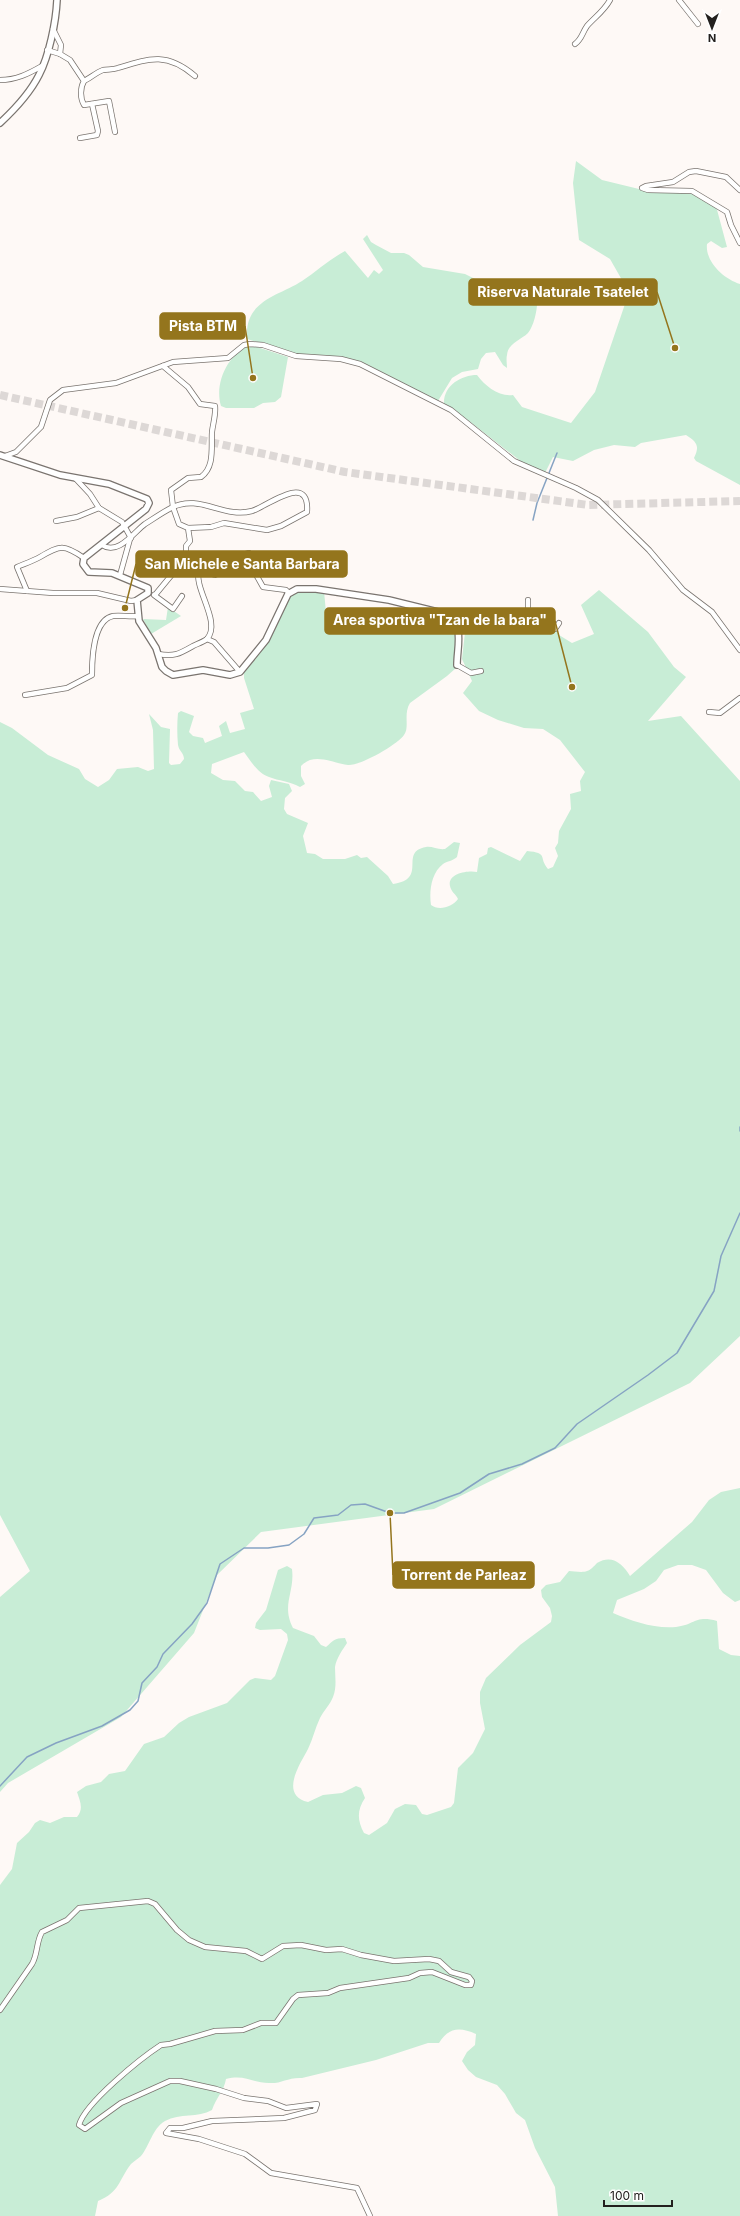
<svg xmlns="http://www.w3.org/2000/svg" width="740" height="2216" viewBox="0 0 740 2216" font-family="Inter,sans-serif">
<rect width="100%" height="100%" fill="#fef9f6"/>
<g fill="#c8edd6">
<path d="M576,161l26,19 37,9 53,3 24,14 11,41 -5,1 -11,-7 -4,3c-2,18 17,35 33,40v201l-44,-24 -2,-3c6,-12 3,-16 -8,-23l-45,8 -6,4 -21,-2 -20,5 -21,11 -20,-4 -8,16 -22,-10 -54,-42 -25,-17c-1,-18 17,-29 33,-29 8,11 22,22 36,20l9,12 49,16 24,-31 30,-88 -3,-24 -12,-21 -31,-19 -6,-57z"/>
<path d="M367,235l4,7 5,3 15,8h13l5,2 14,12 42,7 16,8 15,10h11l17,9 13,-2c1,9 -3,27 -9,34 -7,7 -20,10 -21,22 -1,4 0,9 0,13l-4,-3 -8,-13 -9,1 -5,6 -3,10 -16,3 -10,6 -14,23 -84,-41 -13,-3 -44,-3 -50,-15c-3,-39 32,-43 55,-58 15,-10 28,-22 43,-30l23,27 6,-8 5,4 4,-4 -20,-31z"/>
<path d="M251,345l37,12 -7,40 -6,5 -12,1 -9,5h-28l-5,-2c-7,-23 7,-53 30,-61z"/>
<path d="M300,590l24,1 4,43 36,-2 1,-6 20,1v3l16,-4 8,-19 35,8 11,11 1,42 -9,8 -37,27c-7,11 0,24 -6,32 -7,10 -44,31 -56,30 -16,-2 -34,-13 -47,1v10l4,8 -5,3c-11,-6 -21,-6 -31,-10 -12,-4 -18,-16 -25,-25l-32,12 -1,9 12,7 12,1 10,10 8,1 8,9 11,-4 -3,-11 2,-6 18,4 3,7 -7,7 -1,11 3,5 21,9 -5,13 4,17 8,1 8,5h22l12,-4 4,3 6,-1 21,19 5,8c36,-5 5,-32 33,-37 6,-1 12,3 19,2l9,-7 6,1 -3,14c-4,4 -10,4 -14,7 -12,9 -14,28 -12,41 8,6 21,2 27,-6 -2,-5 -7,-7 -8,-13 -3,-13 19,-16 27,-14l2,-14 8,-4 1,-6 3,-1 29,14 7,-10c22,2 11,6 21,18l5,-2 5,-11 -3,-8 3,-5 1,-12 12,-22 -1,-15 11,-3 -1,-10 5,-9 -25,-32 -17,-11 -19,-1 -26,-8 -19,-9 -16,-18 9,-12 -10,-22 3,-27 23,-13 68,11 3,5 13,8 22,-9 -13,-29 18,-15 49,42 26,35 12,10 -38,44 33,-5 59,65v555l-50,47 -256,126 -173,23 -44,43 -23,58 -73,84 -113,66 -8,9v-195l30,-26 -30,-56v-793l12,6 36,27 31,14 6,10 13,8 11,-7 8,-11 21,-2 10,4 6,-2 -1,-39 -4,-16 12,13 9,2 -1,34 2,2 9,-1 4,-5c0,-6 -5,-8 -6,-14 -1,-11 -1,-22 0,-32l3,-2 13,5 -5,16 4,4 10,2 2,5 17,-7 -3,-10 7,-5 4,12 15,-4 -5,-16 14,-4 -10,-31v-6l28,-37 17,-39z"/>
<polygon points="168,607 181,616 151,634 143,619 166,620"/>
<path d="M740,1488v112l-5,2 -12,-9 -17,-23 -14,-5h-14l-14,5 -8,11 -12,8 -27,11 -4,13c19,8 41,16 63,14 19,-2 19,-12 41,-6l2,28 12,6 9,1v560h-182l-3,-29 -20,-39 -10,-28 -9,-7 -11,-19 -8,-9 -21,-8 -8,-7 -6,-9 5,-9 8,-7 1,-11c-16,-7 -27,-7 -37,9h-11l-52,17 -74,18c-14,-1 -21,6 -33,5 -17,0 -24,-9 -43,-4 -2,12 -10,19 -14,31 -14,8 -32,3 -47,11 -13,8 -15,24 -24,35 -3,3 -7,5 -10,8 -13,17 -11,28 -33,37l-3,15h-95v-331l12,-16 5,-26 12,-11 6,-9 5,-3 10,3 14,-6h13c7,-8 3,-16 0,-25l9,-6 15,-4 8,-8 16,-3 19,-27 20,-7 15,-14 10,-6 38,-14 23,-23 5,-2 16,2 4,-4 13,-36 -1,-6 -6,-5 -21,1 -5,-2 1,-5 10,-13 12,-40 9,-4 5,3c3,23 -11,36 1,59l21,8 7,9 5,2c7,-6 8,-9 19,-9l2,5c-4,6 -11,16 -12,24 0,10 2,20 -2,30 -3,8 -9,13 -13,21 -5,10 -7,21 -12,31 -8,15 -29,46 0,53l15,-7 19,-2 14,-7 5,2 4,10c-8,12 -8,22 -1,35l5,2 18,-12 8,-14 10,-5 11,1 6,9 5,1 24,-8 3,-4 4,-35 15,-15 12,-24 -5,-26v-11l6,-14 34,-33 31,-23 1,-6 -2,-8 -8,-11 -1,-7 5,-5 14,-3 9,-11c5,0 13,2 18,0 4,-1 7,-5 10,-8 15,-9 26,1 33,13l62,-54 17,-22 12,-8z"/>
</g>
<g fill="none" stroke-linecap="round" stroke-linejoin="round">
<g stroke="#86a3c3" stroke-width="1.5">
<polyline points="533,520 537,503 557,453"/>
<polyline points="740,1127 740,1131"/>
<polyline points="0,1786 27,1757 56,1743 102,1726 130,1710 138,1701 142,1683 157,1667 163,1654 192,1624 207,1603 220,1564 244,1548 268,1548 289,1545 304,1534 314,1518 338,1515 351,1505 365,1504 390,1513 404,1513 460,1493 489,1474 522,1464 555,1448 577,1424 648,1375 677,1353 714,1291 721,1256 740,1213"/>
</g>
<polyline stroke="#ddd8d6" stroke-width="8" stroke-dasharray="8 4" stroke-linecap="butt" points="0,395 345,472 588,505 740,501"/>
<defs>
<g id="minor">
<polyline points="679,0 698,24"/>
<path d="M53,29l8,16 -1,9 10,6 14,21c-4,7 -4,17 0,24l25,-4 6,31"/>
<path d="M575,44c7,-5 7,-11 12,-18 8,-9 17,-15 23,-26"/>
<polyline points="47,50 60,54"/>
<path d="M0,80c16,0 28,-6 42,-14"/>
<path d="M84,81c6,-3 13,-9 19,-11 5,-1 10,0 15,-2 32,-10 49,-16 77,8"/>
<polyline points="80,138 97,135 98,131 92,104"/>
<polyline points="740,190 726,177 696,171 689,172 673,182 646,186 642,188 648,190 692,191 727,212 731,225 740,243"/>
<path d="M163,366l25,21 12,17 15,2c1,9 -2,17 -3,26 -1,15 3,35 -11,45l-13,1 -17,12 2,17 6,17 9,4 2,13 -4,5v9l11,10 2,5 16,5c13,-5 18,-20 34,-22l5,6v12l9,16 23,3 3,3"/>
<polyline points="5,456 16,452 41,427 50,400 63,390 116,383 173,362 228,358 244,345 250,344 263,345 296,356 341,359 360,364 451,410 514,461 576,488 598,500 649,550 683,590 712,612 740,650"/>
<polyline points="75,478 90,494 99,508 122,522 131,538"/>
<polyline points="56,521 77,517 99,508"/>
<path d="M102,545c16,11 32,-13 43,-21 8,-5 18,-12 26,-16 29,-15 52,11 81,3 14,-4 58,-40 55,1l-26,14 -14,4 -43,-7 -13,4 -23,1"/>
<polyline points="120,575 130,539"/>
<polyline points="0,589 53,593 97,593 131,601 137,600"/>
<path d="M27,591l-10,-24c7,-3 16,-6 23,-10 20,-12 24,-13 44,1"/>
<polyline points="154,595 173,609 182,596"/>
<polyline points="155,595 174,572 179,560 186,555"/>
<polyline points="528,600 528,618"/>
<polyline points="460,632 489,616 528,618 541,626 555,629 559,623"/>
<polyline points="207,639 214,642 240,672"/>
<path d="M158,654c16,3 21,0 35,-8 4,-2 10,-4 14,-7 15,-17 -14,-51 -8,-69"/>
<polyline points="457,665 471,673 481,671"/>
<path d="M25,695l42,-7 25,-13c0,-15 1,-55 21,-59 8,-1 17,1 25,0"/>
<polyline points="709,712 720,713 740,698"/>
<path d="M0,2010l32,-46c6,-10 4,-22 10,-32l25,-12 12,-12 69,-7 7,3 22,26 12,10 16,7 41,4 16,8 21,-13 18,-1 25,5 16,-1 19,6 33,6 35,-2 10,2 12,11 18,5 3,4 -1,4h-6l-33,-13 -12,1 -11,5 -69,10 -12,5 -30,2 -5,4 -17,24h-15l-18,7 -28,1 -45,13 -9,1c-20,13 -76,58 -82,80l6,4 36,-26 49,-22h10l36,8 28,9 24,3 18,7 31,-4 -2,6 -31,8 -72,3 -29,7h-13l-4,5 33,6 46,15 26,19 86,15 13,28"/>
</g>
<g id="tertiary">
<path d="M0,123c14,-13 30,-30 39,-48 10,-19 17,-53 18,-75"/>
<path d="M0,455l60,20 49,9 38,15 2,4 -3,6 -62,49 -1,6 6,8 23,1 36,15v5l-11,7 2,21 17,27 6,19 4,4 7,4 30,-5 27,5 10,-3 26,-32 22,-46 9,-5h19l73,11 57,14c19,11 11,32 11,51"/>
</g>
</defs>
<use href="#minor" stroke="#7a746f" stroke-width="6"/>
<use href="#tertiary" stroke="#7a746f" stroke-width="8"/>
<use href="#minor" stroke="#fff" stroke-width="4.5"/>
<use href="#tertiary" stroke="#fff" stroke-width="5.5"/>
</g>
<path fill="none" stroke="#94751d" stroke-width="1.5" d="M675 348L657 292M253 378L245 326M125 608L136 564M572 687L555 621M390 1513L393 1575"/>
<g fill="#94751d" stroke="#fff" stroke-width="1.5">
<circle cx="675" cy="348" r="4"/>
<circle cx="253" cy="378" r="4"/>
<circle cx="125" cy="608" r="4"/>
<circle cx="572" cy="687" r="4"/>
<circle cx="390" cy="1513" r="4"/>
</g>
<g fill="#94751d" stroke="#94751d" stroke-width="1.5">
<rect x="469" y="279" width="188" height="26" rx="4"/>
<rect x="160" y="313" width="85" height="26" rx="4"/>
<rect x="136" y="551" width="211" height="26" rx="4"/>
<rect x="325" y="608" width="230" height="26" rx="4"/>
<rect x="393" y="1562" width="141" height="26" rx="4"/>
</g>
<g font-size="14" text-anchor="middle" font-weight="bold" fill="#fff">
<text x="563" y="297">Riserva Naturale Tsatelet</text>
<text x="203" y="331">Pista BTM</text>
<text x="242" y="569">San Michele e Santa Barbara</text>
<text x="440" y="625">Area sportiva "Tzan de la bara"</text>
<text x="464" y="1580">Torrent de Parleaz</text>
</g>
<g transform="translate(712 28) rotate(180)" stroke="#ffffff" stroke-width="3" paint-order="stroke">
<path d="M0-3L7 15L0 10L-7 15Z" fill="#23201e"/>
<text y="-6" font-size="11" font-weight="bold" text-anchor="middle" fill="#23201e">N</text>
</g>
<path d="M604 2200v6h68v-6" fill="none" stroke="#23201e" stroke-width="2"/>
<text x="610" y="2200" font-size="12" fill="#23201e" stroke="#ffffff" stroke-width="3" paint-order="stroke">100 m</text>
</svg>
